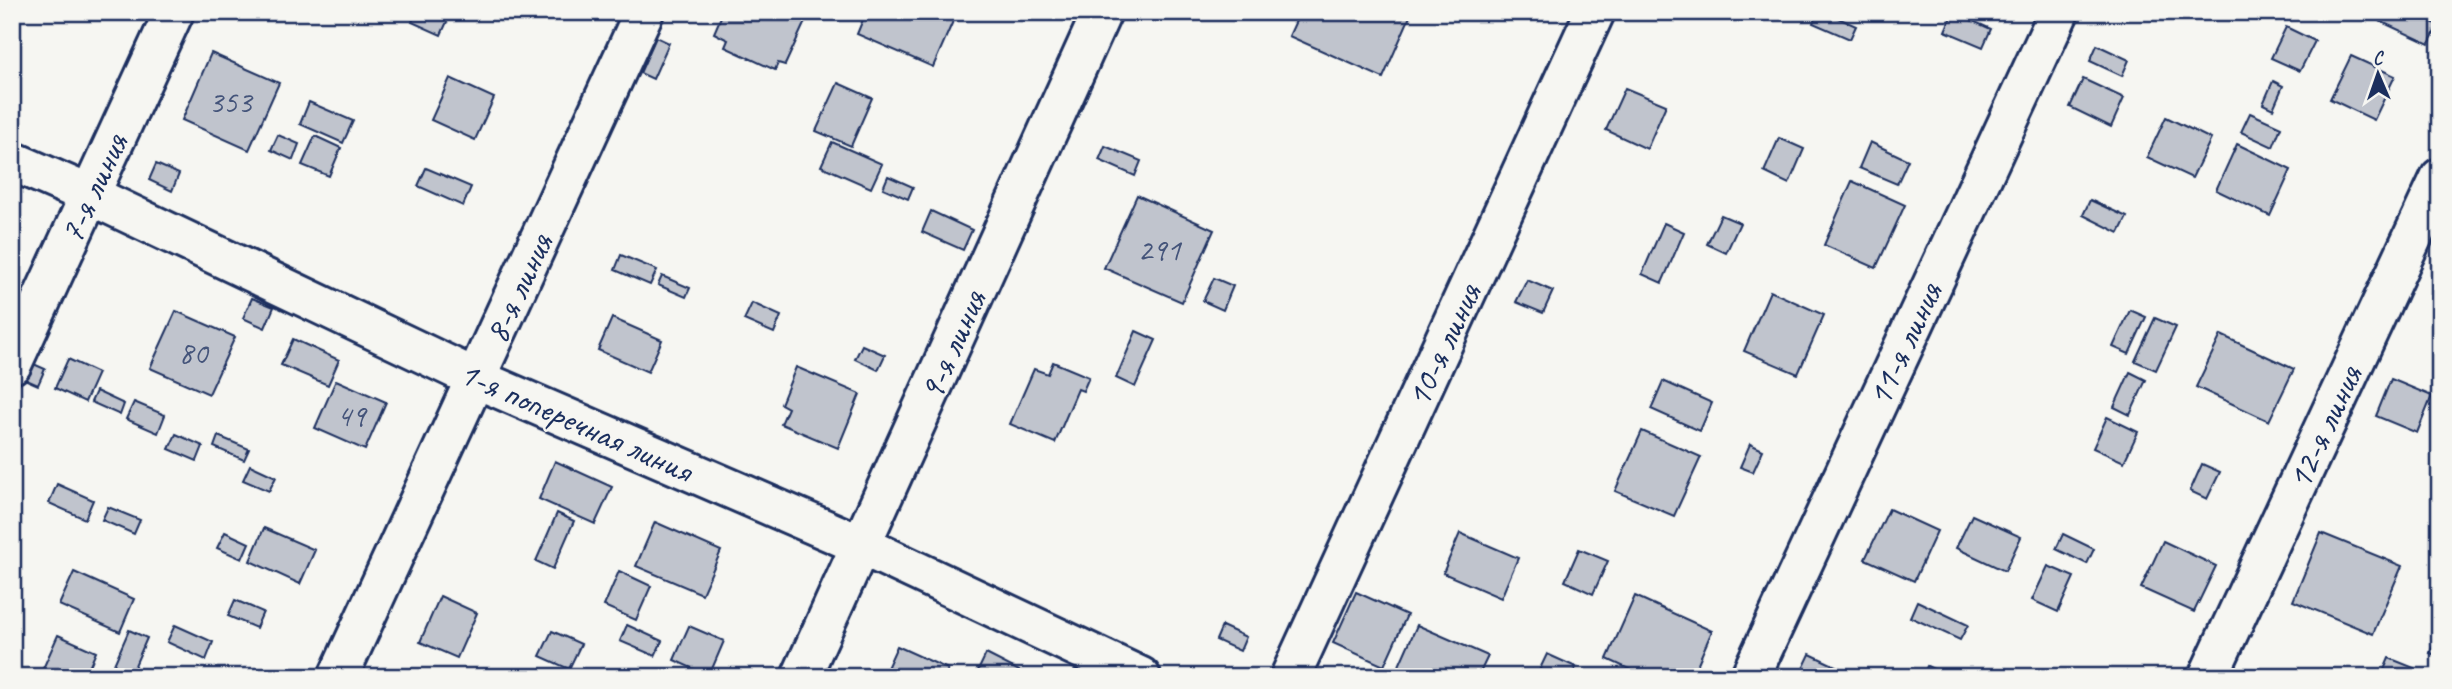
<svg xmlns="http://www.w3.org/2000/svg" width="2452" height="689" viewBox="0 0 2452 689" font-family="Caveat,sans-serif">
<rect width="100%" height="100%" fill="#f6f6f2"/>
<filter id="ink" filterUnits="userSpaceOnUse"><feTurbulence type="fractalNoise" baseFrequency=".0143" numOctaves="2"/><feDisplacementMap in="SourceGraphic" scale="14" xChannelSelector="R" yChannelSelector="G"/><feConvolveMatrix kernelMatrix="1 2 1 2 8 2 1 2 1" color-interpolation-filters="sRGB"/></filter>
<g filter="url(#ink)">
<g fill="#c0c4cd" stroke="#1b2f5e" stroke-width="2">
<polygon points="416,12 450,12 451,13 441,35 412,22"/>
<polygon points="723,12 806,12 809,13 785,65 778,63 775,70 725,47 728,40 714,33"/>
<polygon points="866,12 957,12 933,67 857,34"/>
<polygon points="1300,12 1412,12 1383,78 1289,36"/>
<polygon points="1817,12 1825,12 1856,26 1850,39 1813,23"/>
<polygon points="1953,12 1991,29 1983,47 1945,31"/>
<polygon points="2374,12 2411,12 2438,25 2429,44 2371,17"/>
<polygon points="2286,27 2315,41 2300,71 2271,58"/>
<polygon points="656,37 669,43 653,79 640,73"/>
<polygon points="2097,45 2129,60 2122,76 2090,61"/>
<polygon points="211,53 279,83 249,150 182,120"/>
<polygon points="2351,56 2395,76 2374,120 2330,99"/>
<polygon points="450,78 494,98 475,140 431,120"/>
<polygon points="2083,79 2124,98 2111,127 2070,107"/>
<polygon points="2273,81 2283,86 2273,109 2263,104"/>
<polygon points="838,83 872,98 851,146 816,131"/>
<polygon points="1625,88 1666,105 1647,149 1606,130"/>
<polygon points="309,102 353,121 343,143 300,124"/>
<polygon points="2250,113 2281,127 2273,147 2241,132"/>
<polygon points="2166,117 2211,139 2192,178 2147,157"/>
<polygon points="278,135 299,144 293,160 271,150"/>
<polygon points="315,136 341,148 329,176 302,165"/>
<polygon points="1779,138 1804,149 1789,184 1764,172"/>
<polygon points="832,142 882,164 871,188 821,166"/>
<polygon points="1870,142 1908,160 1897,184 1859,168"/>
<polygon points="2237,144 2291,170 2270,216 2216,190"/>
<polygon points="1105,146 1141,161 1135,176 1099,160"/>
<polygon points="156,164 179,174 172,191 149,180"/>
<polygon points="426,168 471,187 463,206 418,186"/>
<polygon points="888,176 913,187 908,199 883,188"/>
<polygon points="1852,181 1905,205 1876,268 1824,245"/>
<polygon points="1137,195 1214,230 1182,302 1104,268"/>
<polygon points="2090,200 2127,217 2119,233 2083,215"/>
<polygon points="931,211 972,230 963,250 922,232"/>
<polygon points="1721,215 1740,223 1726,253 1707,244"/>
<polygon points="1664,223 1684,232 1662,283 1642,274"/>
<polygon points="621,255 657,270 650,285 615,270"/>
<polygon points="662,276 690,288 686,297 658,285"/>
<polygon points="1214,278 1233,286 1223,310 1203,301"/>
<polygon points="1527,280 1553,291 1543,313 1516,302"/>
<polygon points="1770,291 1824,315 1798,374 1744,351"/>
<polygon points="252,298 274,307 265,328 243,318"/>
<polygon points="752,303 781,316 774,333 744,320"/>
<polygon points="2130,310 2146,317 2129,354 2113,347"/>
<polygon points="176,311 235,337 209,394 150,368"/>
<polygon points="612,318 662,340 648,372 598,350"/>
<polygon points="2155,318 2176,327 2156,370 2135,361"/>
<polygon points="1136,331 1156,340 1135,387 1116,378"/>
<polygon points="2221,335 2294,369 2269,421 2196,387"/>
<polygon points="293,339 339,360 328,385 281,365"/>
<polygon points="862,345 885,355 878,370 855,359"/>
<polygon points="68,359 98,373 85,402 55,388"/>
<polygon points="29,362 45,369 38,385 22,378"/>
<polygon points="1053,362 1089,377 1083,391 1078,389 1055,443 1010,424 1034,369 1048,374"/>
<polygon points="796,367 860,394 838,448 781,424 788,408 781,404"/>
<polygon points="2130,372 2146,380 2130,415 2114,407"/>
<polygon points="2391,379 2432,396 2417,433 2376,416"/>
<polygon points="336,380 386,402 365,450 315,428"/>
<polygon points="1663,381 1712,403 1700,431 1651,409"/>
<polygon points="96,391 124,404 120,415 91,402"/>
<polygon points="134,402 165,415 158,433 126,419"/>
<polygon points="2107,417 2138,432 2124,462 2093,448"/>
<polygon points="1642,431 1701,457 1674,516 1615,491"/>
<polygon points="176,434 203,446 197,461 169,449"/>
<polygon points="218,436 249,449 244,460 214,447"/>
<polygon points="1750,444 1763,450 1753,472 1740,467"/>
<polygon points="555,461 612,487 595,524 539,499"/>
<polygon points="2202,464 2220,472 2207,499 2190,491"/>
<polygon points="250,465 276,477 269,491 243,480"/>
<polygon points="57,484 93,500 85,519 49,503"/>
<polygon points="108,507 140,520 134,534 102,520"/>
<polygon points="1889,509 1937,531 1914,581 1865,559"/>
<polygon points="557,513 574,521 553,569 536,561"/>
<polygon points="1972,515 2021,537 2005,571 1956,548"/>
<polygon points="655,522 721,551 702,594 636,566"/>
<polygon points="264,528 315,550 300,584 250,561"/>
<polygon points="225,532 249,543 242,559 217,548"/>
<polygon points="1460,533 1518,558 1501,598 1443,573"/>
<polygon points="2321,533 2402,566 2373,634 2293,601"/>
<polygon points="2063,534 2094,549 2087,564 2056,549"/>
<polygon points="2163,541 2216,566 2194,612 2141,588"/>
<polygon points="1579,549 1608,561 1593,594 1565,581"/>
<polygon points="2048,566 2074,577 2058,612 2032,600"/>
<polygon points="619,571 651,586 636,620 604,606"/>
<polygon points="74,572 134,599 120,632 59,605"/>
<polygon points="1356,592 1407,615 1384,666 1333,643"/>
<polygon points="440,596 477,613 457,658 420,642"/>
<polygon points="1635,596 1712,631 1692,677 1646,677 1607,659"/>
<polygon points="235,600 263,612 256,628 228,616"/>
<polygon points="1917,601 1968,625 1960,640 1910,617"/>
<polygon points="175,625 213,642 206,660 167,642"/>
<polygon points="627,625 662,641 655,656 620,641"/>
<polygon points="1417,625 1488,656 1478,677 1394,677"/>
<polygon points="689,626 724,641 709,676 674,660"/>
<polygon points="1222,626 1246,637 1240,651 1216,640"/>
<polygon points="2440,629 2440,656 2430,653"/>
<polygon points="129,630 147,638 130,677 112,669"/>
<polygon points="552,631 581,644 569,669 540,656"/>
<polygon points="58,635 96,652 85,677 48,677 41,673"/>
<polygon points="897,646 948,669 945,677 883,677"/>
<polygon points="986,654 1031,677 975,677"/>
<polygon points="1547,654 1576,667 1572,677 1536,677"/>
<polygon points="1810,654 1859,677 1799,677"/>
<polygon points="2389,658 2414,668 2410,677 2381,677"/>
<polygon points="1927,666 1951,677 1922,677"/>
</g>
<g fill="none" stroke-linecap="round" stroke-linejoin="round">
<defs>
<g id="minor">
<polyline points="12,161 90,195 477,379 861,545 1141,677"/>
<polyline points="12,364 174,12"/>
<polyline points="338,677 644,12"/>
<polyline points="801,677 1102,12"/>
<polyline points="1290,677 1595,12"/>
<polyline points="1750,677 2059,12"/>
<polyline points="2208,677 2440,178"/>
</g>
</defs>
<use href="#minor" stroke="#1b2f5e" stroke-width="44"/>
<use href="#minor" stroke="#f6f6f2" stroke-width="38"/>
</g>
</g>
<g text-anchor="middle" stroke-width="5" stroke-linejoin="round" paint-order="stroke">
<g font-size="32" fill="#44547a">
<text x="230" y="112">353</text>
<text x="1159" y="260">291</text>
<text x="193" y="363">80</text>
<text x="351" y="426">49</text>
</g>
<g font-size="35" fill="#1b2f5e" stroke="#f6f6f2">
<text transform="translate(93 188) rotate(-65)" y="12">7-я линия</text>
<text transform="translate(518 288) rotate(-65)" y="12">8-я линия</text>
<text transform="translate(1904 344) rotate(-65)" y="12">11-я линия</text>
<text transform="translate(952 345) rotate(-66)" y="12">9-я линия</text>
<text transform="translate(1443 345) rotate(-65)" y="12">10-я линия</text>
<text transform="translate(576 421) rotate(24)" y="12">1-я поперечная линия</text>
<text transform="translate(2324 427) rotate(-65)" y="12">12-я линия</text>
</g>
</g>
<rect width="2452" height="689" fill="none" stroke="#f6f6f2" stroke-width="42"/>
<rect x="21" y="21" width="2410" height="647" fill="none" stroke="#1b2f5e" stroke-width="2.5" filter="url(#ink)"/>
<g transform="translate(2378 74) rotate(358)" stroke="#f6f6f2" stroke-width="5" paint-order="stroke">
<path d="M0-5L12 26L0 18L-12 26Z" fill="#1b2f5e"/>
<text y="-10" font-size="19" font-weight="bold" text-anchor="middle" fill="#1b2f5e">С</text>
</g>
</svg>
